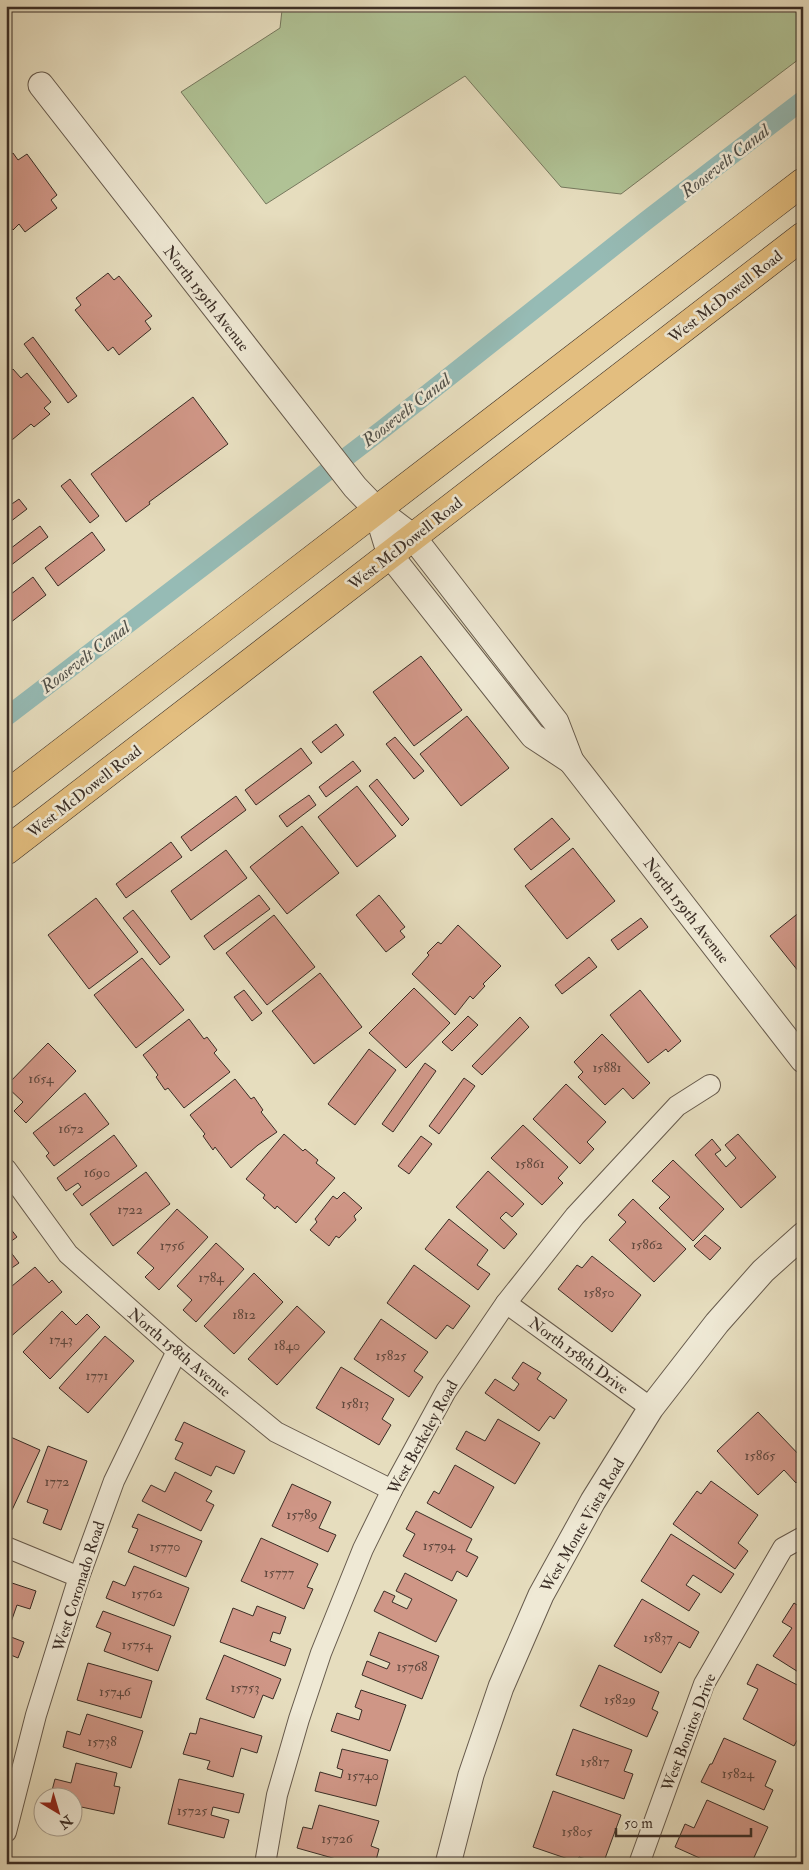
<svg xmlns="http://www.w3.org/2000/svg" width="809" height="1870" viewBox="0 0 809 1870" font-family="'IM FELL Double Pica',serif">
<rect width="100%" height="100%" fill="#e6ddbe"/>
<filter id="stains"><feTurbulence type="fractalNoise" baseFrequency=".004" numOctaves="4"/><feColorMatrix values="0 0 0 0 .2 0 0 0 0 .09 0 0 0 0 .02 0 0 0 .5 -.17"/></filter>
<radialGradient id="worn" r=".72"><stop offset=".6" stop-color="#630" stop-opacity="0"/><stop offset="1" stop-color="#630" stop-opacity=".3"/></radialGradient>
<polygon fill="#b0c295" stroke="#76785e" points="280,6 803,6 803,56 621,194 561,187 465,76 266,204 181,92 280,28 282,10"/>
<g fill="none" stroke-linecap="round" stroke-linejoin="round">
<polyline stroke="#96bbb5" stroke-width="19" points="6,717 383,429 647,220 803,100"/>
</g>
<g fill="#cf9686" stroke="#3b2e26">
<polygon points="13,153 18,160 27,154 57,195 51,200 57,208 25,232 19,224 13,230 6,221 6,158"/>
<polygon points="108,273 114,280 119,276 152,316 145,321 151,329 119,355 113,347 108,351 75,310 81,305 76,298"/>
<polygon points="33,337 77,396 68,403 24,344"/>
<polygon points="13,369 21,378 27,373 51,402 44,408 50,414 34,427 31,424 6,445 6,375"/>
<polygon points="193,397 228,444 149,502 150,504 126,522 91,474"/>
<polygon points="70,479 99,516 90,523 61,486"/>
<polygon points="19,499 27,509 6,525 6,508"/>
<polygon points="40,526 48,537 6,569 6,552"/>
<polygon points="92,532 105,550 58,586 45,568"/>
<polygon points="33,577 46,595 6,626 6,598"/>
<polygon points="421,656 462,710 414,746 373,692"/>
<polygon points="467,716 509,768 461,806 420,754"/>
<polygon points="336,724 344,735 321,753 312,742"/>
<polygon points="395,737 424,771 414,779 386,744"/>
<polygon points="301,748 312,763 256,805 245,790"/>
<polygon points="353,761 361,771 326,797 319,787"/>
<polygon points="377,779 409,819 402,826 369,786"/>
<polygon points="357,786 396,836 357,867 318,817"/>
<polygon points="309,795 316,805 287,827 279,816"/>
<polygon points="236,796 246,810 191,851 181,837"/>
<polygon points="552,818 570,839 531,870 514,849"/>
<polygon points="302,826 339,873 287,914 250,867"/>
<polygon points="171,842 182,857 126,898 116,884"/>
<polygon points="573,848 615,901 567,939 525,886"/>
<polygon points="226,850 247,878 191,920 171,891"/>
<polygon points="259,895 270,909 214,950 204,936"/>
<polygon points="379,895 405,927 400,931 405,937 386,952 356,915"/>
<polygon points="96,898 138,952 89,989 48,935"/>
<polygon points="133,910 170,957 160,965 123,918"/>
<polygon points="801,911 803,913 803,977 770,936"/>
<polygon points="274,915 315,967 267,1005 226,953"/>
<polygon points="641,918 648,927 618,950 611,940"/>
<polygon points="458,925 501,966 483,984 485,986 473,999 470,996 455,1015 412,974 429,955 427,953 438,942 441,944"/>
<polygon points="589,957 597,967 562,994 555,985"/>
<polygon points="142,958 184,1010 136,1048 94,995"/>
<polygon points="320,973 362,1027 314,1064 272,1011"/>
<polygon points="414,988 450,1023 406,1068 369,1033"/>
<polygon points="244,990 262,1013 252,1021 234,997"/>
<polygon points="640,990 681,1041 668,1052 666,1049 648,1063 610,1015"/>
<polygon points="468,1016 478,1025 452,1051 442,1042"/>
<polygon points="520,1017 529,1027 482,1075 472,1066"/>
<polygon points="189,1019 204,1039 207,1037 217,1050 214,1053 230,1072 184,1108 168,1088 165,1090 156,1077 158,1075 143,1055"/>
<polygon points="602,1034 650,1083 633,1099 623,1088 605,1105 578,1077 583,1072 574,1062"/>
<polygon points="48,1043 76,1071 26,1123 14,1111 23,1102 6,1086"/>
<polygon points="369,1049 396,1070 355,1125 328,1104"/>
<polygon points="425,1063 436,1071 393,1132 382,1124"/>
<polygon points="464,1078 475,1086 439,1134 429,1126"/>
<polygon points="235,1079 251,1099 254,1097 263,1110 261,1112 277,1132 258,1145 231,1168 215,1147 213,1150 203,1136 205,1134 190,1115"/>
<polygon points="566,1084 606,1122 587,1142 594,1149 580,1164 533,1119"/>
<polygon points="85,1093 109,1124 54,1166 46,1156 49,1153 33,1133"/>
<polygon points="523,1125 568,1167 558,1178 563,1183 542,1205 491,1158"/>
<polygon points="284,1134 303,1151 305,1149 318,1160 316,1163 335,1178 296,1223 277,1206 275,1209 263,1198 265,1195 246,1179"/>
<polygon points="738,1134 776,1177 741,1208 695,1155 712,1139 721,1150 715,1154 726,1167 736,1158 725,1145"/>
<polygon points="114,1135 137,1166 82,1206 73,1194 81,1187 78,1183 66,1191 57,1178"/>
<polygon points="421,1136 432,1144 409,1174 398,1166"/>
<polygon points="673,1160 724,1209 693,1241 659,1208 670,1197 652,1181"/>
<polygon points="488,1171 524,1204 512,1217 506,1212 500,1218 517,1234 504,1249 456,1207"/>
<polygon points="146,1172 170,1204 113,1246 90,1214"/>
<polygon points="344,1192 362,1208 354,1216 356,1220 339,1238 336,1236 329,1246 310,1230 317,1222 315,1219 333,1196 337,1199"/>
<polygon points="633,1199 686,1249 654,1282 609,1240 626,1222 618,1215"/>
<polygon points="177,1209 208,1237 159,1290 145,1277 154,1268 137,1253"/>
<polygon points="449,1219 488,1250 477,1265 490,1274 478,1290 425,1249"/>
<polygon points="6,1223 17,1237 6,1245"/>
<polygon points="705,1235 721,1248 710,1260 694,1246"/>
<polygon points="216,1243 244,1269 196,1322 183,1310 192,1300 177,1286"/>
<polygon points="6,1246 19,1263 6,1272"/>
<polygon points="592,1256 641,1295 612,1332 558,1289 577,1265 582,1268"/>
<polygon points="414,1265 470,1306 453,1329 447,1325 436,1339 387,1303"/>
<polygon points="35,1267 49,1283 52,1280 62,1292 8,1339 6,1337 6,1291"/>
<polygon points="254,1273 283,1302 234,1354 204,1326"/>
<polygon points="297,1306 325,1332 277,1385 248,1359"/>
<polygon points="62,1311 76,1325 87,1314 100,1327 50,1379 23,1352"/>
<polygon points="381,1319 428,1352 414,1371 423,1377 409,1397 354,1359"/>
<polygon points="105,1336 134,1361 88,1413 59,1388"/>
<polygon points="523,1362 541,1373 537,1379 567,1400 554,1419 550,1416 539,1431 485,1393 495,1379 514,1391 519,1384 512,1378"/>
<polygon points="341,1367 394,1399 382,1419 391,1425 379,1445 316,1408"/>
<polygon points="758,1412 803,1459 803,1476 796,1483 784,1470 758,1495 717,1451"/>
<polygon points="498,1419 540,1443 515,1484 456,1449 466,1431 485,1441"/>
<polygon points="184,1422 245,1451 234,1474 216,1466 211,1476 175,1459 183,1443 175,1440"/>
<polygon points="6,1435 40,1450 12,1510 6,1508"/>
<polygon points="48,1446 87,1461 61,1530 43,1523 48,1510 27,1502"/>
<polygon points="455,1465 494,1487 471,1528 427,1503 434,1491 439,1494"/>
<polygon points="175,1472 212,1491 206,1501 214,1505 201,1531 142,1501 151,1485 165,1492"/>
<polygon points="711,1481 758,1515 738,1543 748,1551 735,1569 673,1524 697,1491 701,1494"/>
<polygon points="292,1484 331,1502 319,1528 336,1535 328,1552 272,1526"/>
<polygon points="416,1511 472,1539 466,1551 478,1557 467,1577 457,1571 452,1581 403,1556 415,1534 406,1529"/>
<polygon points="138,1514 202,1541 186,1577 128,1552 138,1529 132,1527"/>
<polygon points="671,1534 734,1574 721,1593 693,1575 686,1585 700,1594 689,1611 641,1581"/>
<polygon points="261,1538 318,1564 307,1587 313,1589 304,1609 241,1581"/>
<polygon points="134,1566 189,1588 174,1626 106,1598 113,1581 125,1586"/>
<polygon points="405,1573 457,1600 436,1642 374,1611 384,1591 395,1596 392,1602 407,1609 412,1599 396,1591"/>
<polygon points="6,1581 36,1591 30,1609 17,1605 10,1625 6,1623"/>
<polygon points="642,1599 699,1632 690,1648 679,1642 661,1673 614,1646"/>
<polygon points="794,1603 803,1609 803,1675 773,1656 792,1628 782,1622"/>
<polygon points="257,1606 286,1617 280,1634 273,1632 270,1641 291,1649 285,1666 220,1642 233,1608 253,1616"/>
<polygon points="103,1611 171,1636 158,1671 104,1651 111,1633 96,1627"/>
<polygon points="379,1632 439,1656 422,1699 362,1675 367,1661 387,1669 390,1663 370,1655"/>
<polygon points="6,1635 24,1642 18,1658 6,1653"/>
<polygon points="224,1655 281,1679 273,1699 263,1695 254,1718 206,1699"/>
<polygon points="88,1663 152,1681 141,1718 77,1700"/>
<polygon points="757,1664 803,1688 803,1729 794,1746 743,1719 758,1689 747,1684"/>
<polygon points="599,1665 659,1692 652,1709 658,1712 647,1737 580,1706"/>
<polygon points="361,1690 406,1705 390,1751 331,1731 337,1713 359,1720 362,1710 355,1707"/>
<polygon points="87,1714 143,1731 131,1768 63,1747 67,1731 80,1735"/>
<polygon points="200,1718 262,1736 257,1753 241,1748 233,1777 207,1769 210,1761 183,1754 190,1733 196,1734"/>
<polygon points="573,1729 632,1750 624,1771 633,1774 624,1799 556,1775"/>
<polygon points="724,1738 776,1761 765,1786 773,1790 764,1810 701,1782 710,1764 712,1764"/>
<polygon points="342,1749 388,1760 376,1806 315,1791 320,1772 341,1778 343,1770 337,1768"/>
<polygon points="76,1763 117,1773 114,1786 120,1787 114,1814 72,1805 72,1798 50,1798 55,1779 71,1783"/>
<polygon points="179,1779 244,1794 239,1813 213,1807 211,1815 229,1820 224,1838 168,1824"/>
<polygon points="553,1791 621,1815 603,1864 579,1857 577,1862 533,1847"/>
<polygon points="707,1800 768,1827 751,1864 713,1864 675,1847 685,1824 694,1828"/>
<polygon points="319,1805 379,1821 371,1846 379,1849 375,1864 354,1864 297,1848 303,1827 312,1829"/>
</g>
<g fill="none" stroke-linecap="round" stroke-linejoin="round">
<defs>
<g id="minor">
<polyline points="6,1169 68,1254 177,1351 276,1432 392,1490"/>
<polyline points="506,1303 651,1408"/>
<polyline points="6,1547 79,1577"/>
<polyline points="6,1832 36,1715 79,1577 114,1481 177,1351"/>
<polyline points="265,1864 277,1795 299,1719 321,1653 363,1549 392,1490 446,1391 506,1303 575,1216 677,1106 710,1085"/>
<polyline points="639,1864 704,1684 783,1548 803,1537"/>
</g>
<g id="tertiary">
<polyline points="41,85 355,487 376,509 413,537 556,722 571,761 803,1060"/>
<polyline points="376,509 390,555 533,736 571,761"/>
<polyline points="448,1864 471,1775 501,1687 541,1595 593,1501 651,1408 717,1323 763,1271 803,1235"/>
</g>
<g id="primary">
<polyline points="6,795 803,182"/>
<polyline points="6,851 803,236"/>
</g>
</defs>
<use href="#minor" stroke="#665a4c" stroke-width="22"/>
<use href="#tertiary" stroke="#665a4c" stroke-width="27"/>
<use href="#primary" stroke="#3b2e26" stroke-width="29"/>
<use href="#minor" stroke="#efe9d5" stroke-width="20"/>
<use href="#tertiary" stroke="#efe9d5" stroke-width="25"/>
<use href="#primary" stroke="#e3be7f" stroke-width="28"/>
</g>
<g text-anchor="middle" stroke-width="5" stroke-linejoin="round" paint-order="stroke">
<g font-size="14" fill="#60483e">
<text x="607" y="1072">15881</text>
<text x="41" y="1083">1654</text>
<text x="71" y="1133">1672</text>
<text x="530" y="1168">15861</text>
<text x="97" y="1177">1690</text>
<text x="130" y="1214">1722</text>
<text x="647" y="1249">15862</text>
<text x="172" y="1250">1756</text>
<text x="211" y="1282">1784</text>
<text x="599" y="1297">15850</text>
<text x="244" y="1319">1812</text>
<text x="61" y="1344">1743</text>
<text x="287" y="1350">1840</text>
<text x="391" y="1360">15825</text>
<text x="97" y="1380">1771</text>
<text x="355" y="1408">15813</text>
<text x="760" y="1460">15865</text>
<text x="57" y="1486">1772</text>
<text x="302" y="1519">15789</text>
<text x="439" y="1550">15794</text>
<text x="165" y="1551">15770</text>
<text x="279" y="1577">15777</text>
<text x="147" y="1598">15762</text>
<text x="658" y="1642">15837</text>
<text x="137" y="1649">15754</text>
<text x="412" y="1671">15768</text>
<text x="245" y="1692">15753</text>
<text x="115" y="1696">15746</text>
<text x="620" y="1704">15829</text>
<text x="102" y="1746">15738</text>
<text x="595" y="1766">15817</text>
<text x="738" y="1778">15824</text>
<text x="363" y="1780">15740</text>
<text x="192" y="1815">15725</text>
<text x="577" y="1836">15805</text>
<text x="337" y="1843">15726</text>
</g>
<g font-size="16" fill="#3b2e26" stroke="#efe9d5">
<text transform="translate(725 296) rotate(-38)" y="6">West McDowell Road</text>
<text transform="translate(207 298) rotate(52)" y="6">North 159th Avenue</text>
<text transform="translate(405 543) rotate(-38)" y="6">West McDowell Road</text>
<text transform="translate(84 791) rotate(-38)" y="6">West McDowell Road</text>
<text transform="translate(687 910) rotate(52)" y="6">North 159th Avenue</text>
<text transform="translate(180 1352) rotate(40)" y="6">North 158th Avenue</text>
<text transform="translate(579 1355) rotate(36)" y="6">North 158th Drive</text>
<text transform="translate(422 1437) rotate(-61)" y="6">West Berkeley Road</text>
<text transform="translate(582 1525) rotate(-60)" y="6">West Monte Vista Road</text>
<text transform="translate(78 1586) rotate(-72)" y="6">West Coronado Road</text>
<text transform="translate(688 1732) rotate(-69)" y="6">West Bonitos Drive</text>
</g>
<g font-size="18" font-style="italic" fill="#52514a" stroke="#efe9d5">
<text transform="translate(725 161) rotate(-38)" y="6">Roosevelt Canal</text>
<text transform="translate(406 410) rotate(-38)" y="6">Roosevelt Canal</text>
<text transform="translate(85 657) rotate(-37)" y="6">Roosevelt Canal</text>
</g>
</g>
<rect width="809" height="1870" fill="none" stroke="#e6ddbe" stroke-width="25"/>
<rect x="8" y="8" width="794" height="1855" fill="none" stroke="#3b2e26" stroke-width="2.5"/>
<rect x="12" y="12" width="784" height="1845" fill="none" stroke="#3b2e26"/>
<g transform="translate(58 1812) rotate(142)"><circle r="24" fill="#efe9d5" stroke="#a79e8f"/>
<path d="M0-4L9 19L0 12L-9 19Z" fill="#8f2418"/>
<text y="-8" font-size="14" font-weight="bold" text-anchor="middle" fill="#3b2e26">N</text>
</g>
<path d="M616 1828v8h135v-8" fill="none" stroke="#3b2e26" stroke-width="2.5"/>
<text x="624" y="1828" font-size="15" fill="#3b2e26" stroke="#efe9d5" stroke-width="4" paint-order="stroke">50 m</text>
<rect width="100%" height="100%" filter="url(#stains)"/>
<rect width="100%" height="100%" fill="url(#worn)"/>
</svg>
